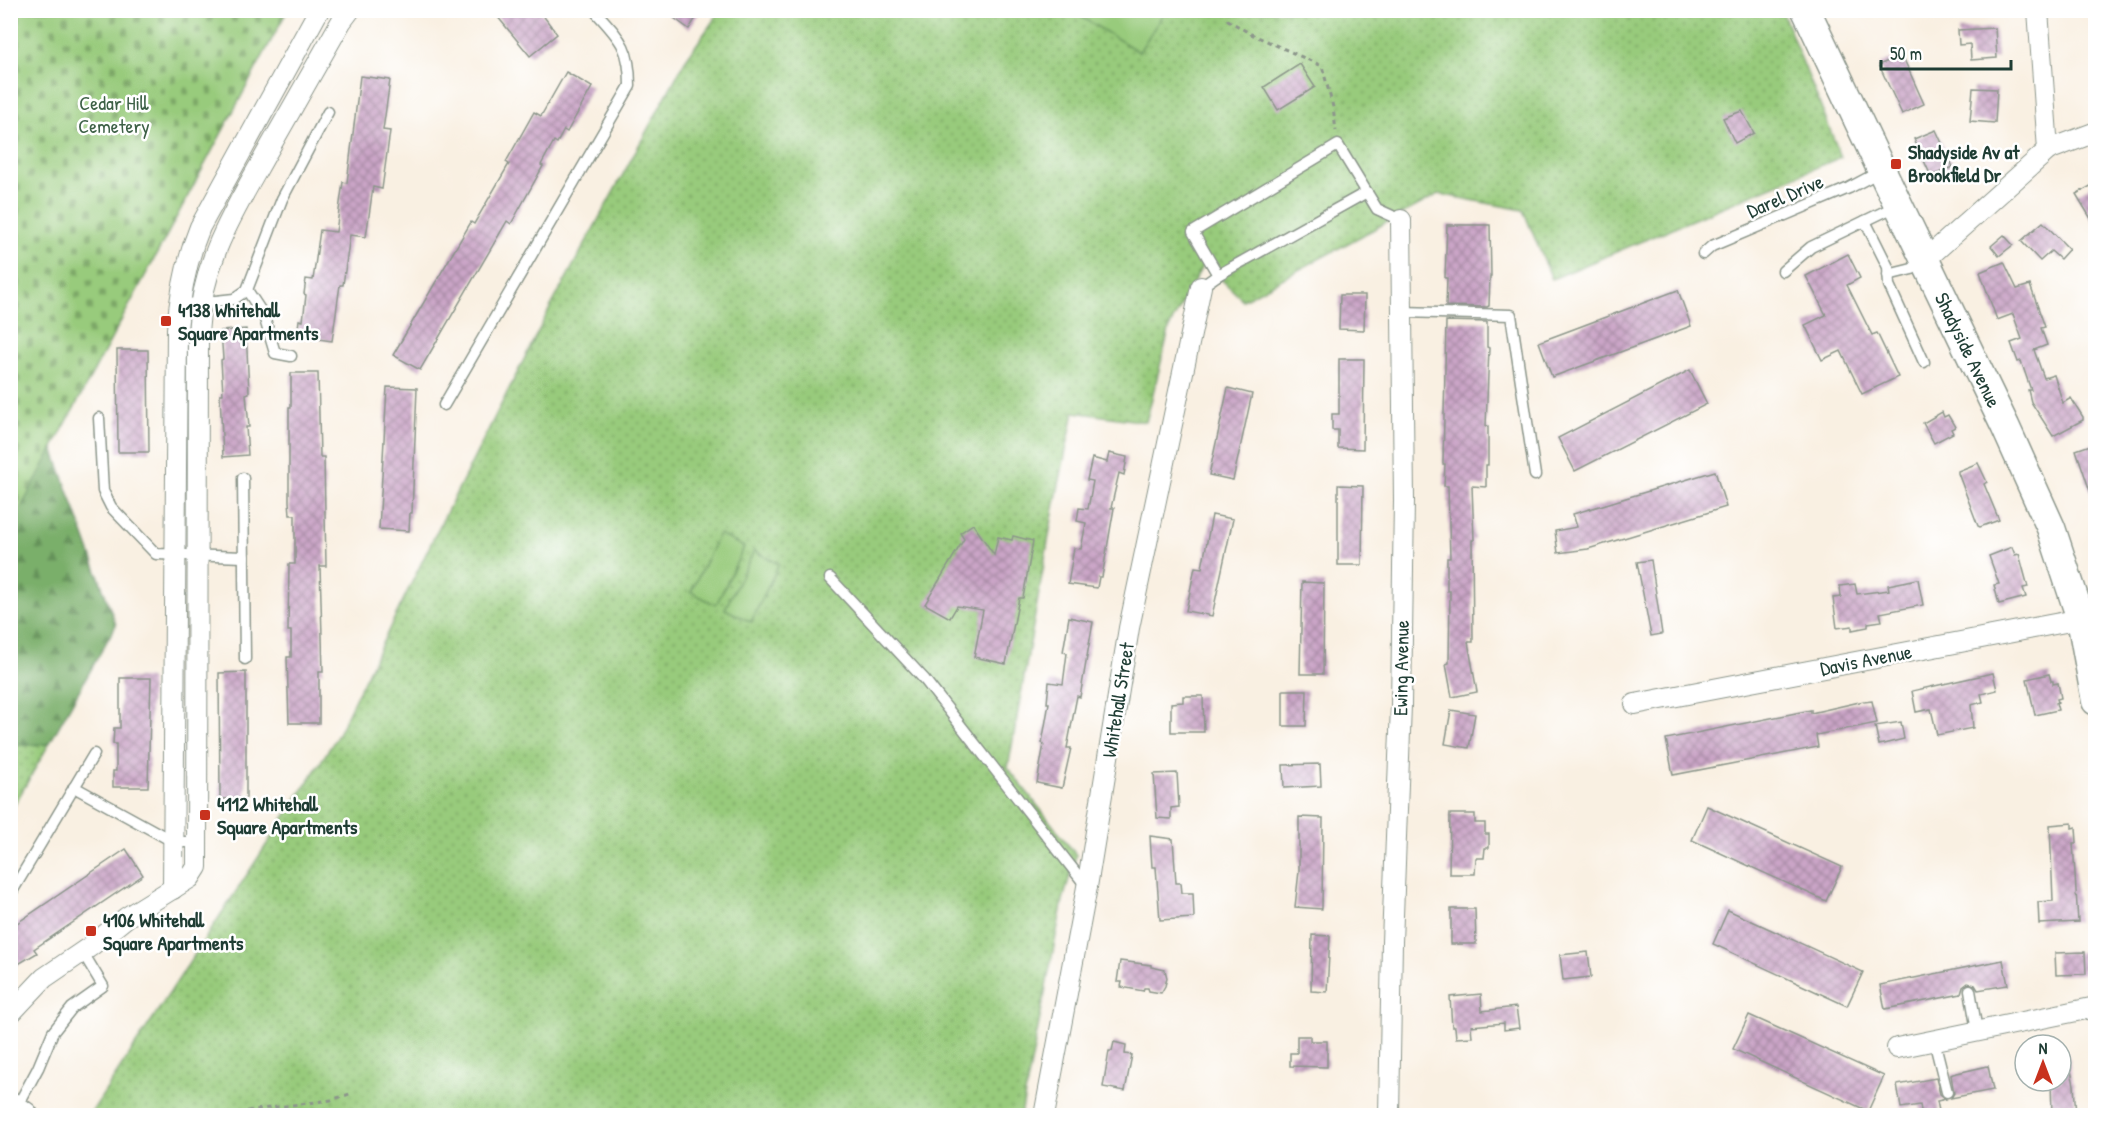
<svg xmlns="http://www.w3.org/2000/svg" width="2106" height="1126" viewBox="0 0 2106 1126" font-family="'Patrick Hand',sans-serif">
<defs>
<pattern id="grass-dots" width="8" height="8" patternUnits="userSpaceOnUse" patternTransform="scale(1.5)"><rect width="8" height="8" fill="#98cb7b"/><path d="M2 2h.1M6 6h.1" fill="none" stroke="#7ba666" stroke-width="1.8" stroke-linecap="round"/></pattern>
<pattern id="forest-firs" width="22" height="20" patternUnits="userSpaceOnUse" patternTransform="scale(1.5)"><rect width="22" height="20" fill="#7aaf6b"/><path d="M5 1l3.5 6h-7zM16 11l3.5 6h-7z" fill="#639059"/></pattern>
<pattern id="cemetery-stones" width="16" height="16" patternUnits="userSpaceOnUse" patternTransform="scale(1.5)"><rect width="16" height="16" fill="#98cb7b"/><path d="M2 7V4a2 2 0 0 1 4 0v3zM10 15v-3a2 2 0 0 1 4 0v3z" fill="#7ba666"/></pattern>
<pattern id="building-cross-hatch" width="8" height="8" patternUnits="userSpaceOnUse" patternTransform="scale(1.5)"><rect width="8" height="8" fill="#cba5c7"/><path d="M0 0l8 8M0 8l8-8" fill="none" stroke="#a488a2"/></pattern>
</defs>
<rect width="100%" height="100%" fill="#fff"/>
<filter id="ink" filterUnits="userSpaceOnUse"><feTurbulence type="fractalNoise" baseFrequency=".0167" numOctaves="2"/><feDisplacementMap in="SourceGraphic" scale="12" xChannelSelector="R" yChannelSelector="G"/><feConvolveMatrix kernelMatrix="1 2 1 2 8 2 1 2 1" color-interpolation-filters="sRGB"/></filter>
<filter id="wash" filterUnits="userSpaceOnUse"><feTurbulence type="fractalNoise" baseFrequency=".008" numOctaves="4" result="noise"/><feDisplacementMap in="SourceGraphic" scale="24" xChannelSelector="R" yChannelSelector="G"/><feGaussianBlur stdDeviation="1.35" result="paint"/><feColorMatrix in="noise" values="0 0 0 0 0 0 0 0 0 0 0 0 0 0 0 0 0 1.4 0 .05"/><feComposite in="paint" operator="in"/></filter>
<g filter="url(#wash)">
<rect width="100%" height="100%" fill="#f9f0e2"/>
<g fill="url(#grass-dots)" stroke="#5c8458" stroke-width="1.5">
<polygon points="720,11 1782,11 1841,157 1552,279 1523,210 1439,194 1243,300 1204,263 1170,326 1146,422 1074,412 1053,513 1008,768 1076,855 1063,900 1021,1115 89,1116 335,740 433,539 550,308 685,61"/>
<polygon points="11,739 19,745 49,744 11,811"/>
</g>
<polygon fill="url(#forest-firs)" stroke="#4c7650" stroke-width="1.5" points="52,446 116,625 49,744 19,745 11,739 10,526"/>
<polygon fill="url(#cemetery-stones)" stroke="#5c8458" stroke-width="1.5" points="11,10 287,11 11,526 10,11"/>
<g fill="#98cb7b" stroke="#5c8458" stroke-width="1.5">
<polygon points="1071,11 1165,11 1139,52"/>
<polygon points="719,534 744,547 716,605 691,592"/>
<polygon points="754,551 779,564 751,622 725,609"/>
</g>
<g id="blocks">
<g fill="url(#building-cross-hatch)">
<polygon points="492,10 539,10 557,34 530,56"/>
<polygon points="663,10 701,10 689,29"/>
<polygon points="1995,28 1997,58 1971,60 1970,44 1959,45 1958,30"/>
<polygon points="1902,55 1924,104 1902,114 1879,65"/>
<polygon points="1300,64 1315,87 1278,110 1264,87"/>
<polygon points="566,72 592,87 567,132 564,130 557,143 554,141 541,165 543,166 511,224 507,221 420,370 393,355 471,222 474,224 509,164 506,162 534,112 541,116"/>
<polygon points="360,76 390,80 383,130 390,131 382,189 373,187 366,237 350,235 343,285 340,285 332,341 297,336 299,320 303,321 306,295 304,294 306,279 313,280 320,230 336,232 343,182 347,183"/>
<polygon points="1973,88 1997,89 1995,123 1970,121"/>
<polygon points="1742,111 1754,133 1735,143 1723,118"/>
<polygon points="1936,130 1953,167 1931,176 1914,139"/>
<polygon points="2096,183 2096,227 2076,194"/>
<polygon points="2043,222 2069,249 2060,259 2051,251 2040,261 2021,241"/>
<polygon points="1447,225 1490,225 1491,276 1490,276 1489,306 1487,307 1446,306 1447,278 1445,278"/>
<polygon points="2004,235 2013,245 1999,256 1991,246"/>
<polygon points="1848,254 1860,278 1847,285 1872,335 1877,333 1898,377 1862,394 1841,351 1822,360 1805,325 1826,315 1806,276"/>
<polygon points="2004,262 2017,289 2030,285 2045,327 2041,328 2047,345 2034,350 2044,378 2054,375 2063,403 2071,398 2083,417 2083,420 2053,436 2031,402 2028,390 2031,390 2021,361 2018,362 2011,343 2022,339 2013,314 1997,320 1980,272"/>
<polygon points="1678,290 1691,326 1552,377 1539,342"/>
<polygon points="1340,295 1365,295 1364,330 1339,329"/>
<polygon points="1446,321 1487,322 1487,347 1489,348 1486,426 1488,426 1488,465 1486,465 1486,487 1472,486 1474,540 1472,540 1473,642 1468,642 1477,692 1452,697 1446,664 1449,663 1450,591 1447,591 1447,558 1450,558 1448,486 1444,486 1445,464 1443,464"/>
<polygon points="246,329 249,393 246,394 249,427 246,427 248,455 223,457 220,394 223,394 221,360 223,359 221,331"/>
<polygon points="117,350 148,350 149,452 118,452"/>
<polygon points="1339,359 1364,359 1363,449 1338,448 1338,430 1332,430 1332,414 1339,414"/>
<polygon points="1690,370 1707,404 1575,471 1558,438"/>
<polygon points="291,373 318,373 320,457 324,457 325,514 326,566 320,566 323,672 319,672 319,723 289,723 287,657 291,657 291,631 288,631 289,564 295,564 295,515 290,515 289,501 289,407 291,407"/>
<polygon points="387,387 417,388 412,513 410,513 409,531 379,529"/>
<polygon points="1228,388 1252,394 1233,480 1209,475"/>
<polygon points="1942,412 1944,417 1948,415 1955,427 1951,429 1953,433 1934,443 1923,423"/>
<polygon points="2096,443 2096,500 2093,500 2076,450"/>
<polygon points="1109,453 1127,457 1124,475 1119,473 1111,508 1114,508 1102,577 1099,577 1097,588 1068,584 1074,548 1081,549 1086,523 1077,521 1079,508 1088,509 1093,481 1087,480 1092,458 1107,462"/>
<polygon points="1978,463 1987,482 1984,484 1999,520 1980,527 1978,526 1958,473 1958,471"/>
<polygon points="1715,471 1726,507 1588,549 1558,553 1555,531 1577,527 1573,514"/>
<polygon points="1338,485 1363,486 1362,565 1338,565"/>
<polygon points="1212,515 1233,519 1212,616 1186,611 1195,567 1202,568"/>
<polygon points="973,524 994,555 998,537 1012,540 1013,536 1033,541 1023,598 1019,598 1006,664 974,657 983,610 957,606 950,618 925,604 964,539 960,533"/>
<polygon points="2012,547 2015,555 2019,554 2028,587 2023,588 2026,597 1999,604 1994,585 1999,584 1989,556"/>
<polygon points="1651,560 1662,634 1651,636 1637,562"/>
<polygon points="1918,579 1923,605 1880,613 1882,621 1868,623 1868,627 1852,630 1852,626 1837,628 1833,598 1841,597 1840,586 1855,584 1857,594 1889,590 1888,585"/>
<polygon points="1302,582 1324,583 1323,674 1300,674"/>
<polygon points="1069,617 1093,622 1080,697 1077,696 1067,748 1071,748 1062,788 1037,783 1044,744 1042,743 1049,703 1047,703 1049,682 1063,684 1067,653 1063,652"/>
<polygon points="246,672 246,798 220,799 219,673"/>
<polygon points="1993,673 1997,690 1981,694 1983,702 1971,705 1973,728 1937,735 1931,709 1916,712 1912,691"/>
<polygon points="2049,674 2051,681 2053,681 2053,684 2058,683 2061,698 2057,699 2058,702 2056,703 2058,710 2035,715 2027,679"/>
<polygon points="120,678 151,678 148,787 113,787 113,771 116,771 116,744 113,744 114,728 120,728"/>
<polygon points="1283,690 1307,690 1306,726 1283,726"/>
<polygon points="1183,696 1203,696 1204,732 1171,732 1171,703 1183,702"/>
<polygon points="1864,701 1864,702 1872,701 1877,723 1816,735 1818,747 1673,775 1666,739 1811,710 1811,713"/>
<polygon points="1451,710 1475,714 1469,748 1445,744"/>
<polygon points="1901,722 1904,739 1879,745 1875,726"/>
<polygon points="1320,764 1321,786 1284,788 1283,765"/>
<polygon points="1177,773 1179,807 1171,808 1171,819 1157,818 1154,774"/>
<polygon points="1707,806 1842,867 1826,901 1692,840"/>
<polygon points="1450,814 1475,814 1475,823 1485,823 1485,834 1489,834 1489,848 1485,848 1484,858 1476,858 1475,874 1449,874"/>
<polygon points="1299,817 1323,818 1322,909 1295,907 1299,871"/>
<polygon points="2072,823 2072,828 2076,827 2077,843 2073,843 2078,922 2039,924 2038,902 2053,901 2050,825"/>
<polygon points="1150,836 1173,839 1176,883 1181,883 1182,893 1193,893 1194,918 1160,920 1156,867 1152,867"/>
<polygon points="126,849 143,875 34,949 37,953 10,969 10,928"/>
<polygon points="1451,909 1475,909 1476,944 1451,944"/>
<polygon points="1728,910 1863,972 1847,1006 1713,944"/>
<polygon points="1312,935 1330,936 1327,992 1311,991"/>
<polygon points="1588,952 1591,977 1563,980 1560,955"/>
<polygon points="2085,952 2086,974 2056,975 2055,953"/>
<polygon points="2003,960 2008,985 1978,990 1975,985 1968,983 1963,987 1961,994 1885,1009 1880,985"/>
<polygon points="1120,961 1151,965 1151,967 1165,970 1167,978 1165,986 1161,993 1149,991 1148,988 1144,988 1143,991 1121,987 1122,982 1117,982"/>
<polygon points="1481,994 1482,1011 1516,1007 1519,1028 1504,1030 1504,1023 1471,1026 1472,1037 1456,1038 1455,1027 1452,1027 1450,997"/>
<polygon points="1749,1015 1884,1076 1868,1111 1733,1049"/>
<polygon points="1297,1036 1310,1036 1310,1041 1327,1041 1327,1067 1290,1066 1290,1053 1297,1053"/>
<polygon points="1114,1042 1126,1045 1125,1054 1132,1055 1125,1091 1103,1087 1109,1051 1112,1051"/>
<polygon points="2067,1051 2074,1085 2076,1116 2052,1116 2051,1081 2061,1081 2061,1052"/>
<polygon points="1988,1066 1993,1090 1951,1098 1954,1093 1951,1075 1953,1074"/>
<polygon points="1936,1078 1940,1094 1946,1099 1937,1101 1940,1116 1922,1116 1920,1105 1901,1108 1897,1085"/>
</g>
</g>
</g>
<g filter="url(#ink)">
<use href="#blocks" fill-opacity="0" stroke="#8c968b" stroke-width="1.5"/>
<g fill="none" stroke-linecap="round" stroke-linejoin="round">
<defs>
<g id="lane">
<polyline points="1865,221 1888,267 1889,285 1924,362"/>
<polyline points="1703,254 1712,246 1849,188 1881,171"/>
<polyline points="1783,271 1811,247 1898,205"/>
<polyline points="1218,275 1367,192"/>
<polyline points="1888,275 1912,269 1924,261"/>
<polyline points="1201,287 1218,275 1193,232 1338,145 1377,209 1401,220"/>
<polyline points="247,290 264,316 275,353 291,356"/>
<polyline points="179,305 234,299 247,290 282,199 328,112"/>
<polyline points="1402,312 1511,315 1535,475"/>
<path d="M444,405l186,-319c0,-40 -10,-47 -36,-76"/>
<polyline points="99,418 103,491 111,507 156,554 244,557"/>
<polyline points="243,478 245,659"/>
<polyline points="830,578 925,680 1087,887"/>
<polyline points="74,787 174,842 197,842"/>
<polyline points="10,895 94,754"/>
<polyline points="1970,990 1977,1031"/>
<polyline points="1934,1040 1947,1092"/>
<polyline points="16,1109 38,1068 53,1032 72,1008 103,986 82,951"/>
</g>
<g id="street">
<polyline points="2038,10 2048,150"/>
<polyline points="1925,260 2048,150 2096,132"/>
<polyline points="1635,704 2081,619 2096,614"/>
<path d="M173,889l4,-560c3,-36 9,-68 23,-102l119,-217"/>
<path d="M10,1014l34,-36 47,-32 36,-29 63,-39 7,-11 1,-534c4,-72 34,-118 68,-179 25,-44 50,-88 75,-132l9,-12"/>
<polyline points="1897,1048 2096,1007"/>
<polyline points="1044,1116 1087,887 1129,628 1201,287"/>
<polyline points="1389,1116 1392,942 1401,705 1404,500 1401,220"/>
</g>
<g id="secondary">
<polyline points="1806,10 1882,171 2005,426 2051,528 2081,619 2096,701"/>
<polyline points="10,1106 24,1116"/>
</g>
</defs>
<use href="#lane" stroke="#8c968b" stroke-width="13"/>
<use href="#street" stroke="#8c968b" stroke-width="22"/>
<use href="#secondary" stroke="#8c968b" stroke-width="31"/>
<g stroke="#8c968b" stroke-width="3" stroke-dasharray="4.5 4.5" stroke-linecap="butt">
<polyline points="1228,10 1228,20 1249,33 1322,66 1333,107 1336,131"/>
<polyline points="240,1116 247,1111 331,1100 353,1093"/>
</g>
<use href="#lane" stroke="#fff" stroke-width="10"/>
<use href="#street" stroke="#fff" stroke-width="20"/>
<use href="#secondary" stroke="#fff" stroke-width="28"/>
</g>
</g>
<g fill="#c8321e" stroke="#fff" stroke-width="2">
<rect x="1890" y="158" width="12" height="12" rx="3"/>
<rect x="160" y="315" width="12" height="12" rx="3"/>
<rect x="199" y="809" width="12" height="12" rx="3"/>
<rect x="85" y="925" width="12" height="12" rx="3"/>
</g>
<g text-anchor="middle" stroke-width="5" stroke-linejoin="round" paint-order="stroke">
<g font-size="20" fill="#3d6046" stroke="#fff">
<text x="114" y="110">Cedar Hill<tspan x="114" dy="23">Cemetery</tspan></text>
</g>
<g font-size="20" font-weight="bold" fill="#1f3d34" stroke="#fff" text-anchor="start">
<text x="1908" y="159">Shadyside Av at<tspan x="1908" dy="23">Brookfield Dr</tspan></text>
<text x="178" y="317">4138 Whitehall<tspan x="178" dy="23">Square Apartments</tspan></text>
<text x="217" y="811">4112 Whitehall<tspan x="217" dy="23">Square Apartments</tspan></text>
<text x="103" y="927">4106 Whitehall<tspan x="103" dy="23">Square Apartments</tspan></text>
</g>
<g font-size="20" fill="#1f3d34" stroke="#fff">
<text transform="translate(1785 196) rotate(-23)" y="7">Darel Drive</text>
<text transform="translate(1968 350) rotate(64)" y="7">Shadyside Avenue</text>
<text transform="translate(1866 660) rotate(-11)" y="7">Davis Avenue</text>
<text transform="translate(1401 668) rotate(-89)" y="7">Ewing Avenue</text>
<text transform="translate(1118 700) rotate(-81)" y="7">Whitehall Street</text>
</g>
</g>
<rect width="2106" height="1126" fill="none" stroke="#fff" stroke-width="36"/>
<g transform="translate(2043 1063)"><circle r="28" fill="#ffffff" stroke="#a5b1ae" stroke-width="1.5"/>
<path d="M0-4.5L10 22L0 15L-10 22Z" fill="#c8321e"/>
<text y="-9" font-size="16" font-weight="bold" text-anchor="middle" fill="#1f3d34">N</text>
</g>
<path d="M1881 60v9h130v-9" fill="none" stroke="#1f3d34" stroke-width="3"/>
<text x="1890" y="60" font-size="18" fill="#1f3d34" stroke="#ffffff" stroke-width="4.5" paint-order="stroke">50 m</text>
</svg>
